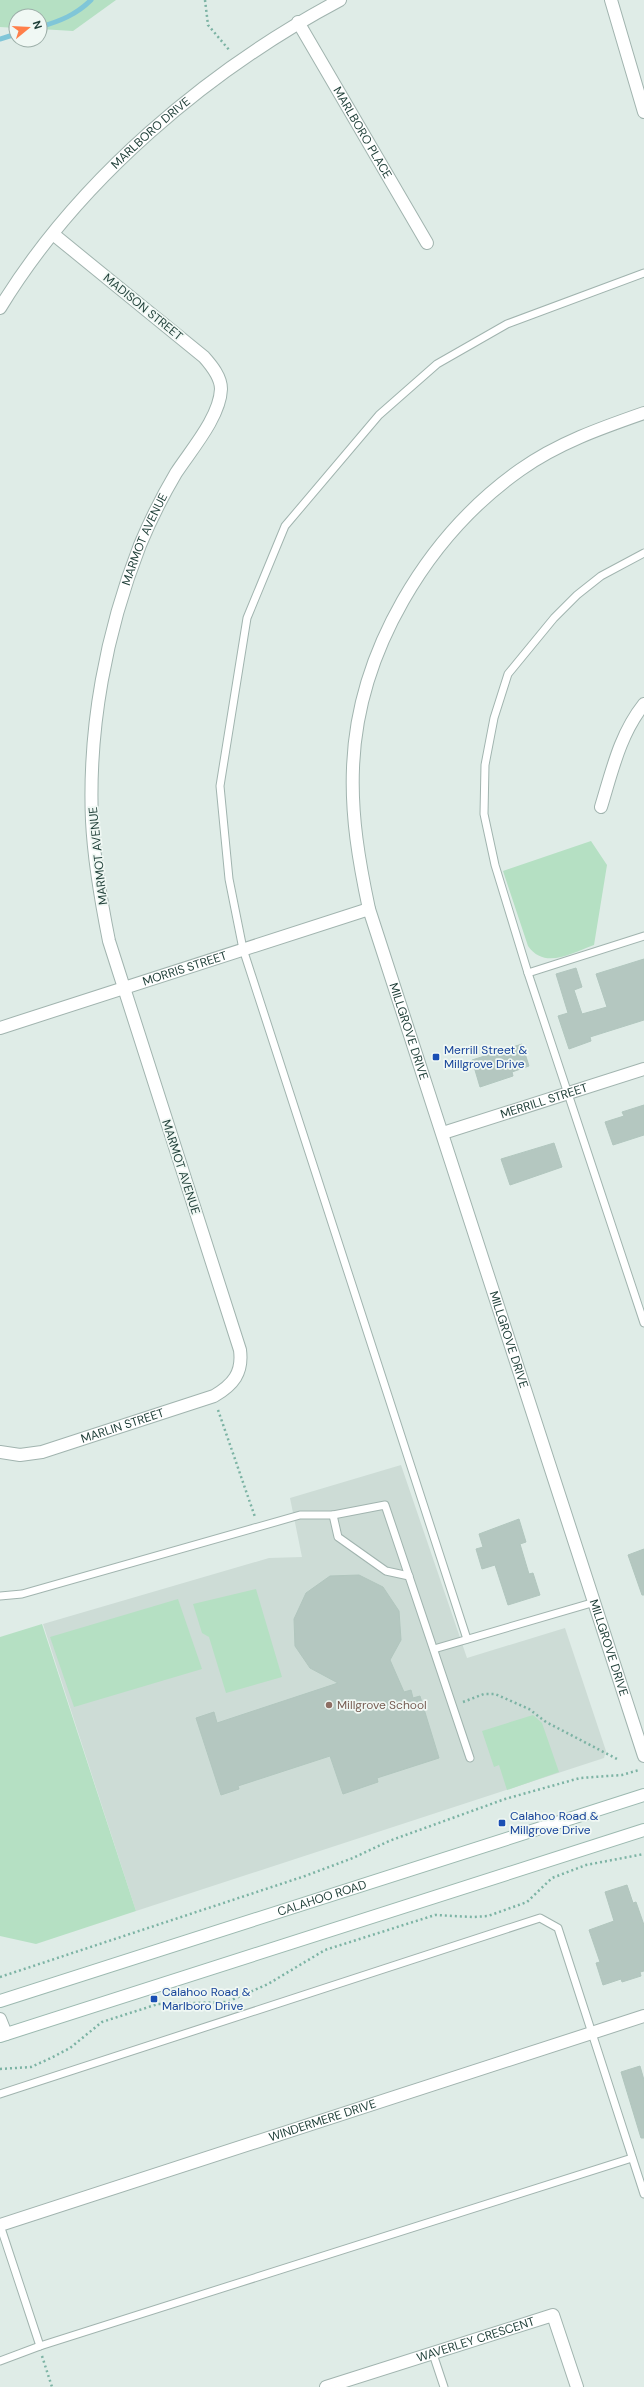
<svg xmlns="http://www.w3.org/2000/svg" width="644" height="2387" viewBox="0 0 644 2387" font-family="'DM Sans',sans-serif">
<rect width="100%" height="100%" fill="#dfece7"/>
<polygon fill="#cddcd6" points="401,1465 467,1658 565,1628 606,1751 604,1758 136,1911 43,1624 269,1558 302,1557 290,1498"/>
<g fill="#b5e0c3">
<polygon points="0,0 116,0 73,31 40,29 40,16 16,16 16,28 0,27"/>
<path d="M591,841l16,24 -13,80c-23,8 -49,25 -66,1l-25,-75z"/>
<polygon points="256,1589 282,1677 226,1693 209,1637 202,1633 193,1604"/>
<polygon points="178,1599 202,1669 74,1707 50,1637"/>
<polygon points="42,1624 136,1911 36,1944 0,1936 0,1637"/>
<polygon points="533,1715 542,1723 559,1772 507,1790 499,1765 494,1767 482,1731"/>
</g>
<g fill="none" stroke-linecap="round" stroke-linejoin="round">
<g stroke="#80c6d8" stroke-width="5">
<path d="M40,27c20,-6 36,-12 51,-27"/>
<polyline points="0,39 16,34"/>
</g>
</g>
<g fill="#b4c7c0" stroke="#b1c6be">
<polygon points="644,959 644,1020 590,1037 591,1041 569,1049 558,1016 568,1013 556,974 576,968 582,987 574,990 582,1014 607,1007 596,974"/>
<polygon points="522,1044 529,1066 512,1072 513,1076 480,1087 472,1060"/>
<polygon points="644,1105 644,1135 613,1145 605,1122 624,1116 622,1112"/>
<polygon points="554,1143 562,1167 510,1185 501,1159"/>
<polygon points="519,1519 526,1542 520,1544 529,1574 533,1573 540,1595 508,1605 495,1565 482,1569 476,1549 483,1547 479,1534"/>
<polygon points="644,1549 644,1595 642,1595 628,1555"/>
<polygon points="359,1575 383,1587 399,1611 401,1640 390,1660 404,1692 411,1690 413,1698 420,1696 439,1758 377,1778 378,1782 343,1794 330,1756 238,1786 239,1789 221,1795 196,1718 214,1712 217,1723 338,1683 310,1668 295,1646 294,1619 306,1593 330,1576"/>
<polygon points="627,1885 633,1903 636,1902 644,1925 644,1971 640,1972 641,1976 622,1982 621,1979 603,1985 596,1963 600,1962 589,1930 614,1921 605,1892"/>
<polygon points="640,2066 644,2080 644,2138 641,2138 621,2072"/>
</g>
<g fill="none" stroke-linecap="round" stroke-linejoin="round">
<defs>
<g id="service">
<polyline points="644,553 601,576 577,595 554,618 508,674 494,718 485,765 484,814 495,865 528,973 644,1323"/>
<polyline points="528,973 644,936"/>
<polyline points="333,1515 338,1537 386,1571 409,1576"/>
<polyline points="0,1596 22,1594 300,1515 333,1515 385,1505 470,1758"/>
<polyline points="467,1639 243,949 229,879 220,786 247,618 285,526 379,415 437,364 507,324 644,273"/>
<polyline points="434,1649 595,1602"/>
<polyline points="0,2094 540,1918 558,1928 644,2194"/>
<polyline points="0,2225 40,2346"/>
<polyline points="433,2354 444,2387"/>
<polyline points="0,2361 40,2346 632,2158"/>
</g>
<g id="minor">
<polyline points="611,0 644,112"/>
<path id="s1" d="M298,22l129,221"/>
<path id="s2" d="M0,308c78,-128 208,-238 340,-308"/>
<path d="M601,807c11,-36 19,-73 43,-103"/>
<path id="s3" d="M0,1028l369,-119"/>
<path id="s4" d="M443,1133l201,-64"/>
<path id="s5" d="M0,1452l20,3 22,-3 172,-56c19,-11 29,-23 26,-46l-131,-409c-8,-40 -15,-79 -17,-120 -4,-93 14,-189 48,-276 10,-24 23,-50 36,-72 15,-23 44,-56 45,-84 0,-12 -9,-23 -17,-32l-151,-123"/>
<polyline points="0,2019 6,2034"/>
<path id="s6" d="M0,2225l644,-209"/>
<path id="s7" d="M326,2387l227,-72 24,72"/>
</g>
<g id="tertiary">
<path id="s8" d="M644,413c-43,15 -86,30 -124,57 -93,66 -163,182 -167,298 -2,48 6,94 16,141l275,847"/>
</g>
<g id="secondary">
<path id="s9" d="M0,2001l644,-206"/>
<polyline points="0,2036 644,1830"/>
</g>
</defs>
<use href="#service" stroke="#a1b4af" stroke-width="9"/>
<use href="#minor" stroke="#a1b4af" stroke-width="14"/>
<use href="#tertiary" stroke="#a1b4af" stroke-width="14"/>
<use href="#secondary" stroke="#9cb9b0" stroke-width="14"/>
<g stroke="#7cb3a4" stroke-width="2.5" stroke-dasharray="2 3" stroke-linecap="butt">
<polyline points="205,0 208,25 230,51"/>
<polyline points="218,1410 255,1517"/>
<polyline points="463,1702 484,1694 495,1694 529,1709 546,1722 617,1759"/>
<polyline points="0,1977 305,1876 353,1858 389,1841 505,1799 580,1778 622,1775 639,1770"/>
<polyline points="0,2069 31,2067 51,2058 70,2048 102,2022 158,2004 227,2002 268,1984 325,1950 435,1915 473,1917 488,1916 527,1902 552,1878 586,1865 644,1854"/>
<polyline points="42,2356 52,2387"/>
</g>
<use href="#service" stroke="#fff" stroke-width="7"/>
<use href="#minor" stroke="#fff" stroke-width="12"/>
<use href="#tertiary" stroke="#fff" stroke-width="12"/>
<use href="#secondary" stroke="#fff" stroke-width="12"/>
</g>
<g fill="#1a4fb4" stroke="#f0f8f4" stroke-width="1.5">
<rect x="432" y="1053" width="8" height="8" rx="2"/>
<rect x="498" y="1819" width="8" height="8" rx="2"/>
<rect x="150" y="1995" width="8" height="8" rx="2"/>
</g>
<circle fill="#8d6e63" stroke="#f0f8f4" stroke-width="1.5" cx="329" cy="1705" r="4"/>
<g text-anchor="middle" stroke-width="3.5" stroke-linejoin="round" paint-order="stroke">
<g font-size="12" fill="#1e3e37" stroke="#f0f8f4">
<text dy="4" stroke="none"><textPath href="#s1" startOffset="128">MARLBORO PLACE</textPath></text>
<text dy="4" stroke="none"><textPath href="#s2" startOffset="232">MARLBORO DRIVE</textPath></text>
<text transform="translate(143 307) rotate(39)" y="4">MADISON STREET</text>
<text dy="4" stroke="none"><textPath href="#s5" startOffset="1120">MARMOT AVENUE</textPath></text>
<text transform="translate(98 856) rotate(-96)" y="4">MARMOT AVENUE</text>
<text dy="4" stroke="none"><textPath href="#s3" startOffset="194">MORRIS STREET</textPath></text>
<text dy="4" stroke="none"><textPath href="#s8" startOffset="761">MILLGROVE DRIVE</textPath></text>
<text dy="4" stroke="none"><textPath href="#s4" startOffset="106">MERRILL STREET</textPath></text>
<text transform="translate(181 1167) rotate(72)" y="4">MARMOT AVENUE</text>
<text dy="4" stroke="none"><textPath href="#s8" startOffset="1085">MILLGROVE DRIVE</textPath></text>
<text dy="4" stroke="none"><textPath href="#s5" startOffset="127">MARLIN STREET</textPath></text>
<text dy="4" stroke="none"><textPath href="#s8" startOffset="1409">MILLGROVE DRIVE</textPath></text>
<text dy="4" stroke="none"><textPath href="#s9" startOffset="338">CALAHOO ROAD</textPath></text>
<text dy="4" stroke="none"><textPath href="#s6" startOffset="339">WINDERMERE DRIVE</textPath></text>
<text dy="4" stroke="none"><textPath href="#s7" startOffset="157">WAVERLEY CRESCENT</textPath></text>
</g>
<g font-size="12" fill="#164399" stroke="#f0f8f4" text-anchor="start">
<text x="444" y="1054">Merrill Street &amp;<tspan x="444" dy="14">Millgrove Drive</tspan></text>
<text x="510" y="1820">Calahoo Road &amp;<tspan x="510" dy="14">Millgrove Drive</tspan></text>
<text x="162" y="1996">Calahoo Road &amp;<tspan x="162" dy="14">Marlboro Drive</tspan></text>
</g>
<g font-size="12" fill="#785e54" stroke="#f0f8f4" text-anchor="start">
<text x="337" y="1709">Millgrove School</text>
</g>
</g>
<g transform="translate(28 28) rotate(72)"><circle r="19" fill="#f0f8f4" stroke="#9caea8"/>
<path d="M0-3L7 15L0 10L-7 15Z" fill="#ff7f4a"/>
<text y="-6" font-size="11" font-weight="bold" text-anchor="middle" fill="#1e3e37">N</text>
</g>
</svg>
